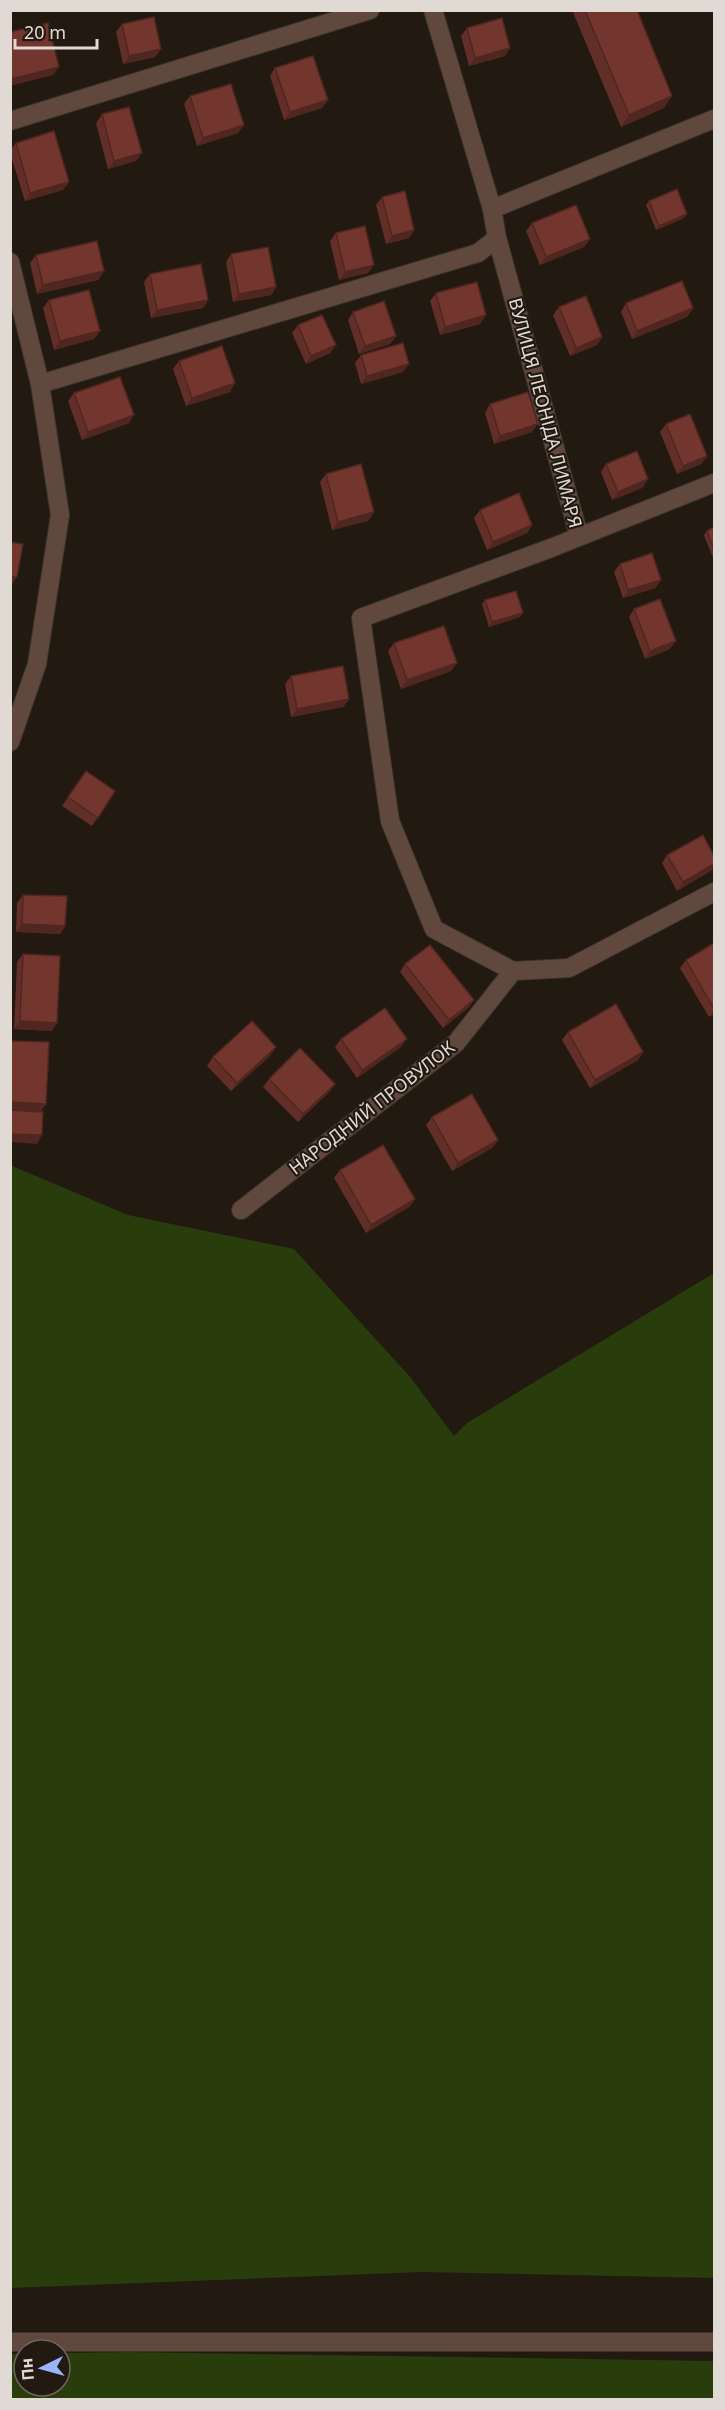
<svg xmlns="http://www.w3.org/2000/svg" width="725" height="2410" viewBox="0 0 725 2410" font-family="'Noto Sans',sans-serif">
<rect width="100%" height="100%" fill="#221911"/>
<g fill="#283c0c">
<polygon points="10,1165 128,1215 294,1249 411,1378 454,1436 467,1423 714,1273 714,2278 422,2272 11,2288"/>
<polygon points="129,2352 714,2361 714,2399 11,2399 11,2354 24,2354 24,2386 60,2386 60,2353"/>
</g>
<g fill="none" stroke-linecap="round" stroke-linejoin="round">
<defs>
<g id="street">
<polyline points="433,10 492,209 497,238 579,536"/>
<polyline points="10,121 370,10"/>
<polyline points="492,209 714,119"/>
<polyline points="10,262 40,384 60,515 37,664 10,742"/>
<polyline points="40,384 478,253 497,238"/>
<polyline points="513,971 434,929 390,821 361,618 551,548 714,483"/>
<polyline points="241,1210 456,1043 513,971 569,968 714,892"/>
<polyline points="10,2342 714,2342"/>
</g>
</defs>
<use href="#street" stroke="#3d342c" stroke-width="20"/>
<use href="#street" stroke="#61483e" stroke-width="18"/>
</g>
<g fill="#622e28">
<polygon points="572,10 637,10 664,108 621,127"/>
<polygon points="122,24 161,49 155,57 123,64 116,32"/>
<polygon points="467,28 505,56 469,66 461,36"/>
<polygon points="275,68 328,100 322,108 284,120 270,76"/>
<polygon points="190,96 238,133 197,146 184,104"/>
<polygon points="102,114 136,161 108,169 96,123"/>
<polygon points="16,143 69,182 63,190 25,201 10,153 10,150"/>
<polygon points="382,197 414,230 409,238 386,244 376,205"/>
<polygon points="649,201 687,214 684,218 656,230 646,205"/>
<polygon points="532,223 590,239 584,247 540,265 526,231"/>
<polygon points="336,233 368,273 339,280 330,241"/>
<polygon points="231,254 276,287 271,295 233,302 226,262"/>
<polygon points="36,255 104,271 98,280 37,294 30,263"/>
<polygon points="150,274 208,300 203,308 151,318 144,282"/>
<polygon points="436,293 480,324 440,335 430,301"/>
<polygon points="49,300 100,331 94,339 54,350 43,308"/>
<polygon points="626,303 693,308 687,317 632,339 621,312"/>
<polygon points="559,307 602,337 597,345 570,356 553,315"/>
<polygon points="353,312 396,336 390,344 359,354 348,320"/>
<polygon points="298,325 336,345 330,353 306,364 292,333"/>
<polygon points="361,355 403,372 361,384 355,363"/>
<polygon points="179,361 230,392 186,406 173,369"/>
<polygon points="74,393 129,423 82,440 68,401"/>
<polygon points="490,404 532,432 494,444 485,413"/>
<polygon points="666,424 707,456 701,464 677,474 660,432"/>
<polygon points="606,464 648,479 642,488 612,500 601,472"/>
<polygon points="326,474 374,512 368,521 332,530 320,482"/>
<polygon points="480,510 532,525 527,533 487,550 474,518"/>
<polygon points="714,527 714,557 713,558 704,535 707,531"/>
<polygon points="620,564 661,580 655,588 623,598 614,572"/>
<polygon points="485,600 520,617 489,627 482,604"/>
<polygon points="634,609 670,649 645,659 629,617"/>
<polygon points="394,643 451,671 401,689 388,651"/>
<polygon points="291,676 349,699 343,707 291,717 285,684"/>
<polygon points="86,771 115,791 92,826 62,806"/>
<polygon points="667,855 712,870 677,891 662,863"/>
<polygon points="23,895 65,926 60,934 16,932 17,903"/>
<polygon points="714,943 714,1014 709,1017 680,968 686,960"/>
<polygon points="23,954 52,1031 14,1029 17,962"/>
<polygon points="405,964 474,1000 468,1008 443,1028 400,972"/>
<polygon points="568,1032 643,1052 638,1060 590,1088 562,1040"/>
<polygon points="341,1039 401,1047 357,1078 335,1047"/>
<polygon points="270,1056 231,1091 207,1066 213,1057"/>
<polygon points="269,1079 335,1084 329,1092 298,1122 263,1087"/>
<polygon points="432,1117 498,1140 492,1148 452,1171 426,1125"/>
<polygon points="340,1170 415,1199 409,1207 366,1233 334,1178"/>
</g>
<g fill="#502620">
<polygon points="510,48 505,56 469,66 475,58"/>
<polygon points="161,49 155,57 123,64 129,56"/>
<polygon points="59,67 53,75 10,86 11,79"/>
<polygon points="672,96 664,108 621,127 629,115"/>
<polygon points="328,100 322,108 284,120 290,112"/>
<polygon points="244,125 238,133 197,146 203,138"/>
<polygon points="142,153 136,161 108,169 114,161"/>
<polygon points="69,182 63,190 25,201 30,193"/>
<polygon points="687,214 684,218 656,230 659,226"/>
<polygon points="414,230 409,238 386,244 392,236"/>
<polygon points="590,239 584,247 540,265 546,257"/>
<polygon points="374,265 368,273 339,280 345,272"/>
<polygon points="104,271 98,280 37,294 43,285"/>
<polygon points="276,287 271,295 233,302 239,294"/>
<polygon points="208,300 203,308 151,318 157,310"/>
<polygon points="693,308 687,317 632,339 637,331"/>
<polygon points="486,315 480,324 440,335 445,327"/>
<polygon points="100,331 94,339 54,350 60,341"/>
<polygon points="396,336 390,344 359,354 365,346"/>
<polygon points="602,337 597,345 570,356 576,348"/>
<polygon points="336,345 330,353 306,364 311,356"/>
<polygon points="409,364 403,372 361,384 367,376"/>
<polygon points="235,383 230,392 186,406 192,398"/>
<polygon points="134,415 129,423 82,440 88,432"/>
<polygon points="538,424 532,432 494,444 500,436"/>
<polygon points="707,456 701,464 677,474 683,466"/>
<polygon points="648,479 642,488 612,500 618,492"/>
<polygon points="374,512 368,521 332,530 338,522"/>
<polygon points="532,525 527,533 487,550 493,542"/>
<polygon points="10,576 17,577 11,586 10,585"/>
<polygon points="661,580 655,588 623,598 628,590"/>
<polygon points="523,613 520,617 489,627 492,622"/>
<polygon points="676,641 670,649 645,659 650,651"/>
<polygon points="457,663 451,671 401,689 407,680"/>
<polygon points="349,699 343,707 291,717 297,709"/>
<polygon points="714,864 714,867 712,870 677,891 683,882"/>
<polygon points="22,924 65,926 60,934 16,932"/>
<polygon points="474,1000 468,1008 443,1028 449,1020"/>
<polygon points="714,1010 714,1014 709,1017"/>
<polygon points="20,1021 57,1023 52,1031 14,1029"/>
<polygon points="407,1039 401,1047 357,1078 362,1070"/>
<polygon points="276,1047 270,1056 231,1091 237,1083"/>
<polygon points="643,1052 638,1060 590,1088 595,1080"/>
<polygon points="335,1084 329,1092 298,1122 303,1114"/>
<polygon points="10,1102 46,1104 41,1112 10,1111"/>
<polygon points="10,1134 42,1135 37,1144 10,1142"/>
<polygon points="498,1140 492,1148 452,1171 458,1163"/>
<polygon points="415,1199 409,1207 366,1233 371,1225"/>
</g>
<g fill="#72362e" stroke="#502620" stroke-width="1.5">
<polygon points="585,10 637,10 672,96 629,115"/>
<polygon points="154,17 161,49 129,56 122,24"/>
<polygon points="502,18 510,48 475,58 467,28"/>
<polygon points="48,23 59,67 11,79 10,32"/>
<polygon points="313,56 328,100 290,112 275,68"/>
<polygon points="231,84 244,125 203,138 190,96"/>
<polygon points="129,107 142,153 114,161 102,114"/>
<polygon points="54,131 69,182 30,193 16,143"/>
<polygon points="677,189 687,214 659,226 649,201"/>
<polygon points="405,191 414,230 392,236 382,197"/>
<polygon points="576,205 590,239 546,257 532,223"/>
<polygon points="365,226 374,265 345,272 336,233"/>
<polygon points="97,241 104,271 43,285 36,255"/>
<polygon points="268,247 276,287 239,294 231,254"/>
<polygon points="201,264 208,300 157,310 150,274"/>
<polygon points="682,281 693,308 637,331 626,303"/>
<polygon points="477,282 486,315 445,327 436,293"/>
<polygon points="89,290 100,331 60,341 49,300"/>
<polygon points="586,296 602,337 576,348 559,307"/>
<polygon points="384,301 396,336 365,346 353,312"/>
<polygon points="322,315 336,345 311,356 298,325"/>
<polygon points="403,343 409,364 367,376 361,355"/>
<polygon points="222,346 235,383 192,398 179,361"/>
<polygon points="120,377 134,415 88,432 74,393"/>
<polygon points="528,392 538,424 500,436 490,404"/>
<polygon points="690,414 707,456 683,466 666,424"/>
<polygon points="637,451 648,479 618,492 606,464"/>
<polygon points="361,464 374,512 338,522 326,474"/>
<polygon points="519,493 532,525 493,542 480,510"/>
<polygon points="714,527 714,549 707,531"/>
<polygon points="10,542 23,544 17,577 10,576"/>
<polygon points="652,553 661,580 628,590 620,564"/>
<polygon points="516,591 523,613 492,622 485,600"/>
<polygon points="660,599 676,641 650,651 634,609"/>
<polygon points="444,626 457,663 407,680 394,643"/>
<polygon points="343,666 349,699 297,709 291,676"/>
<polygon points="86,771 115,791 98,818 68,797"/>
<polygon points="703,835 714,856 714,864 683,882 667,855"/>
<polygon points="23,895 67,896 65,926 22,924"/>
<polygon points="714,943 714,1009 686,960"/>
<polygon points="430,945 474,1000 449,1020 405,964"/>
<polygon points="23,954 60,956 57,1023 20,1021"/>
<polygon points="616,1004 643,1052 595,1080 568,1032"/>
<polygon points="385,1008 407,1039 362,1070 341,1039"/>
<polygon points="252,1021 276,1047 237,1083 213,1057"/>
<polygon points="10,1041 49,1042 46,1104 10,1102"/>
<polygon points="300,1048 335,1084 303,1114 269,1079"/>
<polygon points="472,1094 498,1140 458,1163 432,1117"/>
<polygon points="10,1110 43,1112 42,1135 10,1134"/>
<polygon points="383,1145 415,1199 371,1225 340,1170"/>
</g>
<g text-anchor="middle" stroke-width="4.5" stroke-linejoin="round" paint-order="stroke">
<g font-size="18" fill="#e0d9d4" stroke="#221911">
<text transform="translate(545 413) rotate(75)" y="6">ВУЛИЦЯ ЛЕОНІДА ЛИМАРЯ</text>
<text transform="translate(372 1108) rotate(-38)" y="6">НАРОДНИЙ ПРОВУЛОК</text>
</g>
</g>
<rect width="725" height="2410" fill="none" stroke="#e0d9d4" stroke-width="24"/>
<g transform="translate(42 2368) rotate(265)"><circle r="28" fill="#221911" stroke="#6e665f" stroke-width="1.5"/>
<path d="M0-4.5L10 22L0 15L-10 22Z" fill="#9bb4fd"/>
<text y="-9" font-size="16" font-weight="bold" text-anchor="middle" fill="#e0d9d4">Пн</text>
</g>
<path d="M15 39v9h82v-9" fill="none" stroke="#e0d9d4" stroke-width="3"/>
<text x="24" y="39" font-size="18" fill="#e0d9d4" stroke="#221911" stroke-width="4.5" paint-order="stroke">20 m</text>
</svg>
